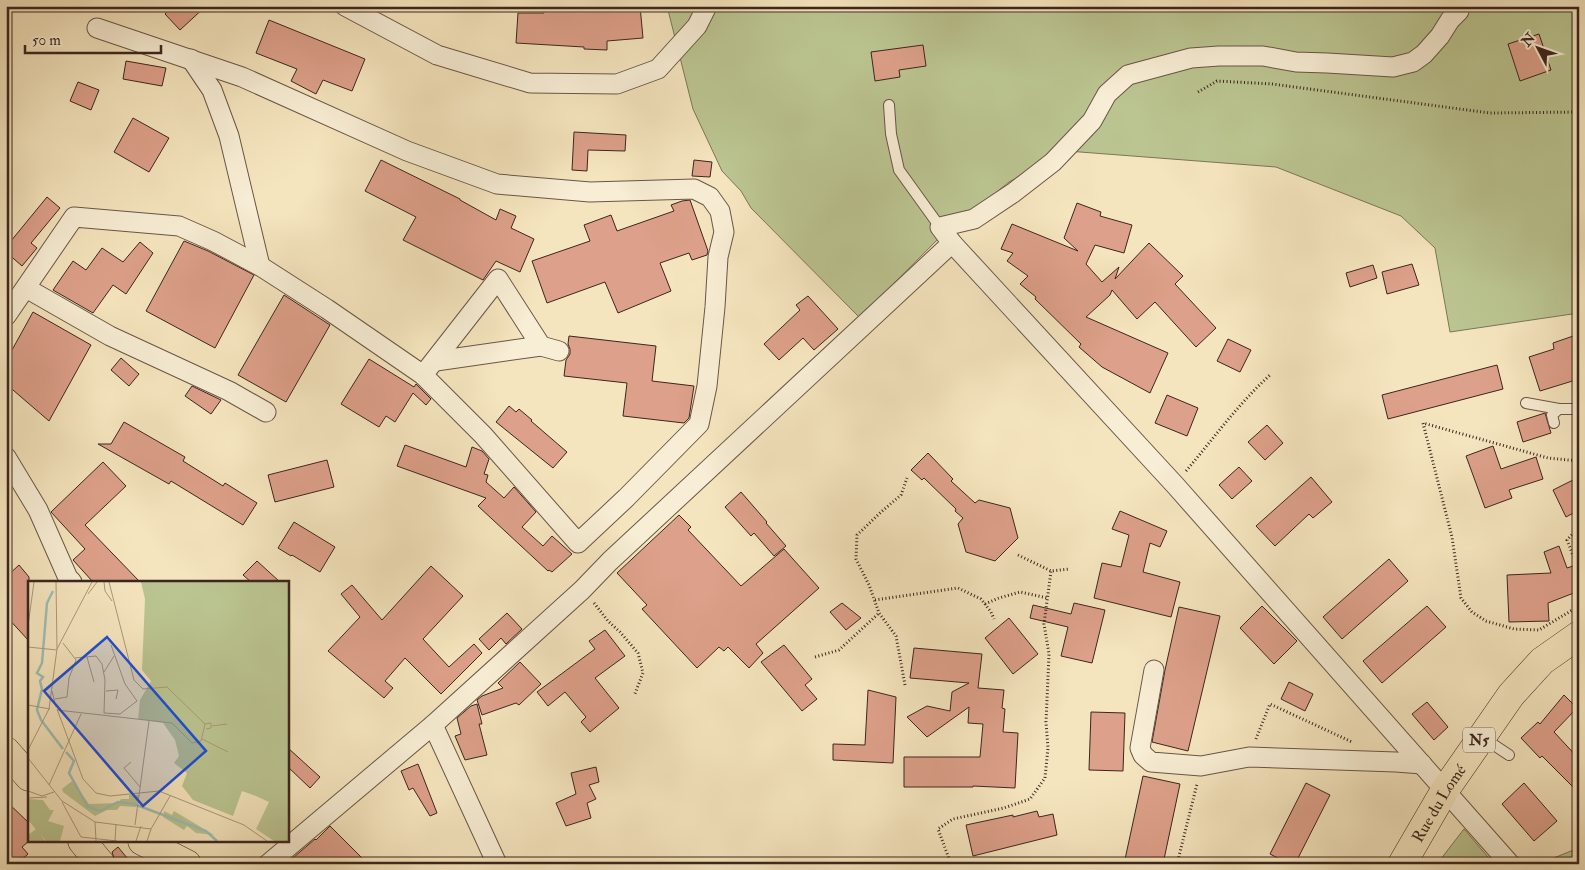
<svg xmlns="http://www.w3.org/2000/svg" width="1585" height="870" viewBox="0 0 1585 870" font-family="'IM FELL Double Pica',serif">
<rect width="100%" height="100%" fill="#f5e5be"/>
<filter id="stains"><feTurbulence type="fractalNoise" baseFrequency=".004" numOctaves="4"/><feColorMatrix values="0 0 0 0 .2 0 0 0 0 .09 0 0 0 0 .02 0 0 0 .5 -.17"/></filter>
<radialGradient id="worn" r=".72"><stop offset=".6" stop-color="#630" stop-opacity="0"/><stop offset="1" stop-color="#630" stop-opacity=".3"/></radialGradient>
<g fill="#bbc591" stroke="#7b7658">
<polygon points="667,6 1579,6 1579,313 1450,332 1435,248 1401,216 1276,167 1067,151 1009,182 936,241 860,318 751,208 741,191 722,171 693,109"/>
<polygon points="1464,829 1494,864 1437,864"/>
<polygon points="1579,850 1579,864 1539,864 1571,851"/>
</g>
<g fill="#dda08a" stroke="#3b261e">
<polygon points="173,6 206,6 180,30 165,14"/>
<polygon points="544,6 640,6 643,38 607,41 607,50 584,49 584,47 516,43 518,13 544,13"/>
<polygon points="269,20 365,59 352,91 323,80 316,94 291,81 297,69 256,53"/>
<polygon points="1539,34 1551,70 1520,81 1508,44"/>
<polygon points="923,45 926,66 899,70 900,77 875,81 871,52"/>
<polygon points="126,61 166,68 162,86 123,79"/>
<polygon points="78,82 99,90 91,110 70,101"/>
<polygon points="133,118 169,138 149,172 114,152"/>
<polygon points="574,132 626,135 625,151 588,150 587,171 572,170"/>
<polygon points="381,160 460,199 460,200 496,220 500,209 516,216 511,228 534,239 520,272 496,261 483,280 403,240 416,217 365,191"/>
<polygon points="694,160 712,162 710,177 692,176"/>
<polygon points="47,197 60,208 31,243 37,248 22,266 6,252 6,247"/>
<polygon points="690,200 708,251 707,255 692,260 689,253 660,263 671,291 618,313 605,282 547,303 532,261 590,241 584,225 611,215 617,231 674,211 671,205 682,201"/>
<polygon points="1077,203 1101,212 1100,216 1132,225 1124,253 1095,245 1086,264 1102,282 1119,267 1115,279 1149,243 1183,276 1175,284 1216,328 1196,347 1155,302 1137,319 1112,290 1110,295 1086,317 1168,353 1150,393 1102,367 1079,347 1081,344 1035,299 1036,297 1020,284 1028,276 1007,261 1013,253 1001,249 1012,224 1078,251 1064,238"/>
<polygon points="184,241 208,251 254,275 215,348 146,311"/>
<polygon points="140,242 153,253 126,294 113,285 93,313 53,290 73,261 86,270 102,248 123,262"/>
<polygon points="1412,264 1419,285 1387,294 1382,272"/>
<polygon points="1373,265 1377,278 1350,287 1346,273"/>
<polygon points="284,295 330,325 286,402 238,375"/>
<polygon points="808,296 838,329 814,350 803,338 779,360 764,344 800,310 796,305"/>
<polygon points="33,312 91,345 49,421 6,384 6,344 12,350"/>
<polygon points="1579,334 1579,379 1540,391 1529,357 1554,349 1553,343"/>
<polygon points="569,336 656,346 652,381 694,386 689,418 684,423 623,416 627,383 564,376 566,360 570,354 570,349 568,344"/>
<polygon points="1228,339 1251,350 1240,372 1217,361"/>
<polygon points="121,358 139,374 129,386 111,370"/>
<polygon points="369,359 414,387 416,384 431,399 426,405 413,393 395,422 386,416 379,427 341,404"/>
<polygon points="1497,365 1503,389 1388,419 1382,395"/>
<polygon points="192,386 221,400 211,414 185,396"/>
<polygon points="1167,395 1198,408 1187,436 1155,423"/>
<polygon points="509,406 516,412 519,409 532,420 531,421 567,452 553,468 496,422"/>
<polygon points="1545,413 1551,433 1523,442 1517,422"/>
<polygon points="124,422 185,457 183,461 223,486 225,483 257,503 243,525 171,481 169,484 98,444 111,444"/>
<polygon points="1267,425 1283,443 1265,460 1248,442"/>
<polygon points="405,445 466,467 472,447 482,451 489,459 484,474 488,475 486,482 504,498 514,487 536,512 522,527 543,546 552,536 572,554 552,572 549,570 548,571 478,506 486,498 397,466"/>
<polygon points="1493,446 1501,469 1536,457 1543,479 1509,490 1512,498 1485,508 1466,456"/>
<polygon points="928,453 953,479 951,481 975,503 979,500 1010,508 1018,538 995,561 966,552 958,524 963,518 955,511 956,509 924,478 922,480 911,470"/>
<polygon points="327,460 334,487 275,502 268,475"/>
<polygon points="103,462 126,486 85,525 140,582 93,582 73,560 85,549 51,512"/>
<polygon points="1239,467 1252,481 1232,499 1219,485"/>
<polygon points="1311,477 1332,502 1313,518 1309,514 1275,546 1256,526"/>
<polygon points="1579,477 1579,510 1566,517 1553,490"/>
<polygon points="741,492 767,522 766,523 786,546 774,556 754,533 751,536 725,507"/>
<polygon points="1120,511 1167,531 1160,547 1150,543 1143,572 1180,582 1171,617 1094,598 1102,563 1121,567 1129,535 1112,529"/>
<polygon points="679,515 691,527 688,530 741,586 784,549 819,588 756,644 763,653 749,668 728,647 724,651 719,647 697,668 642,609 647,605 617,573"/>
<polygon points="294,522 335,547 320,572 292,555 291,556 278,548"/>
<polygon points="1559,546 1567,568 1573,566 1579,591 1548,603 1549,621 1509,622 1507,575 1551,573 1544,552"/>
<polygon points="1389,559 1408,581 1342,639 1323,617"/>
<polygon points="257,561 280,582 251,582 243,575"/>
<polygon points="19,565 29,577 29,641 6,616 6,577"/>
<polygon points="431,566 463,596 423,639 449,667 474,644 482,653 441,694 405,658 385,681 393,688 384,698 328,651 360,617 341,594 352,585 382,620"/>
<polygon points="842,603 861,618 846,630 830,612"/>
<polygon points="1074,603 1105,610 1092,663 1061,656 1068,627 1030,618 1033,605 1071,614"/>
<polygon points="1262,606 1297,641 1274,664 1240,628"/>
<polygon points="1427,606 1446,627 1382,683 1363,661"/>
<polygon points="1179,607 1220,616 1188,751 1152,742 1165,670"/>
<polygon points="507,613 522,629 506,644 501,638 489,650 479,639"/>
<polygon points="1009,618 1038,654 1013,674 985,638"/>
<polygon points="605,630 625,656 595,678 619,708 590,732 581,722 586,717 565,692 548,706 537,692 595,649 589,641"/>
<polygon points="784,645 812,679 805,685 817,699 802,711 761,662"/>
<polygon points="914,648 982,654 978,688 1004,690 1002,708 1005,709 1003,732 1018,733 1015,788 973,786 973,787 904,787 904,757 980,757 983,724 968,723 969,707 927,737 907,717 927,706 950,711 952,692 969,683 910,678"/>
<polygon points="520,662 541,684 519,705 516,703 482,715 477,700 482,696 503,688 498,683"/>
<polygon points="1289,682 1313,694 1305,711 1281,699"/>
<polygon points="868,690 896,697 893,763 833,760 833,744 865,745"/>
<polygon points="1564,695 1577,708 1554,732 1579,759 1579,793 1542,756 1540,758 1521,738 1538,722 1540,724"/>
<polygon points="1427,702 1448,727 1434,740 1412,714"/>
<polygon points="477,704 482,724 479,724 487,755 465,760 455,736 461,734 457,718 471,706"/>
<polygon points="1091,712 1125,713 1123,771 1089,770"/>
<polygon points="288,748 320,777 310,788 288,767"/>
<polygon points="418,764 437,813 430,816 413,788 409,790 401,771"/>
<polygon points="596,767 599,782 589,785 596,799 587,803 591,818 566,826 556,803 576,794 571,773"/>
<polygon points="1143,776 1180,784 1163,864 1124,864"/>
<polygon points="1306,783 1330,795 1295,864 1289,864 1270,854"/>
<polygon points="1524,783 1557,821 1534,841 1502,804"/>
<polygon points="6,801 29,823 29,841 22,847 28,854 17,864 6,864"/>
<polygon points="1037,811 1039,817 1053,814 1057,835 973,856 966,825 1013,815 1013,817"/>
<polygon points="330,826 368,864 286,864 315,839 316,840"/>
<polygon points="118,847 132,864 116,864 112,852"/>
</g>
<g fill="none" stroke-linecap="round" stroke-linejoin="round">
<defs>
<g id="lane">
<polyline points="889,105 891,134 899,170 940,227"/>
<polyline points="1526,403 1559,409 1579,409"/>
<polyline points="1554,423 1552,415 1559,409"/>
<polyline points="1482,737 1509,755"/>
</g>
<g id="street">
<polyline points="345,6 437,55 530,83 617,84 658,69 697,26 707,6"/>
<polyline points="1460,6 1459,11 1450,20 1440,36 1424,54 1413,62 1393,67 1327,63 1296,62 1263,56 1219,56 1191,58 1128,75 1107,94 1092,121 1053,162 1013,193 974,219 940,227 952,243 1175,485 1510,864"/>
<polyline points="191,59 212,90 229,136 260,266"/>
<polyline points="26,288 110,336 229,391 266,412"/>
<polyline points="6,316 74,217 179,226 213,241 260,266 327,309 423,375 483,435 578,543 626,498 699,424 707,386 715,307 718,257 724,232 720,211 710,197 694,189 590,192 497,184 407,151 242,77 97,28"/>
<polyline points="436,361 541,346"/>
<polyline points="423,375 498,279 541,346 559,351"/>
<polyline points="6,457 38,510 68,578 72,582"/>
<polyline points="1154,670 1140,748 1143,755 1151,762 1201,766 1249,757 1396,762 1422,764"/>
<polyline points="433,725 497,864"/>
<polyline points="268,864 433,725 582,590 610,561 952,243"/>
</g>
<g id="primary">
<polyline points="6,751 29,777"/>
<polyline points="82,841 101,864"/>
<polyline points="142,841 187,864"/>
<path id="s1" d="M1402,864l43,-74 66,-95 31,-34 37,-26"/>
</g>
</defs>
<use href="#lane" stroke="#6a5646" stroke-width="12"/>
<use href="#street" stroke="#6a5646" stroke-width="21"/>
<use href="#primary" stroke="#3b261e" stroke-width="29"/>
<g stroke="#3b261e" stroke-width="3" stroke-dasharray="1 2.5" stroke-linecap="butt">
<polyline points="1198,92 1217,81 1272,84 1490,113 1579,112"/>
<polyline points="1579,461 1548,458 1423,423 1452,537 1461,598 1472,612 1486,621 1514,629 1539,630 1579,606"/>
<path d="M1186,471c28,-33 52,-67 84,-96"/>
<polyline points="1579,527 1567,540 1572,553 1579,568"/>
<polyline points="1018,555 1051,571 1070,569"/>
<polyline points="875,600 958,588 981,599 991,612 994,619"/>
<polyline points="594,603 608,621 620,632 638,653 643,673 634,696"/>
<polyline points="985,604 999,598 1020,592 1048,598"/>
<polyline points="815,657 839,650 879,613"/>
<polyline points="905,685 896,636 879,613 869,585 856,559 857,535 881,512 901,495 907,478"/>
<polyline points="1256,739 1270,704 1352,742"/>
<polyline points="951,864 938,829 953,819 1004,808 1030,799 1045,778 1048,748 1046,722 1049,654 1044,624 1051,571"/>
<polyline points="1177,864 1197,784"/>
</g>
<use href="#lane" stroke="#f8eed5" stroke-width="10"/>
<use href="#street" stroke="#f8eed5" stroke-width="19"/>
<use href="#primary" stroke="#f5e5be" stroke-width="28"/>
</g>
<g text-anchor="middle" stroke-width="4" stroke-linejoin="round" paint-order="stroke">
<rect fill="#f8eed5" stroke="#746255" stroke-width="1" x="1463" y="727.5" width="32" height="25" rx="4"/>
<g font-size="15" font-weight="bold" fill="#3b261e">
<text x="1479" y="745">N5</text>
</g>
<g font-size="16" fill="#3b261e" stroke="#f8eed5">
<text dy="6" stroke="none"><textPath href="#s1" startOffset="71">Rue du Lomé</textPath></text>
</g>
</g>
<g transform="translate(28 581)">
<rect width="261" height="261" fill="#f5e5be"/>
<path d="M113,1h148v259h-15l-18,-12 13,-27 -13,-6 -14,-5 -9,25 -40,-16 -11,-14 5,-13 -13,-10 5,-7 -4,-16 -12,-17 -25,-4 2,-19 11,-19 -9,-11 3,-71zM44,200l17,23 29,-1 3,-4h8v-4h10l-3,12 -16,-1 -3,4h-10l-12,6 -32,-24 -1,-3zM0,218l15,1 7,10h4l-6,11 16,5 -4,15h-14l-18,-21zM136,230l8,4 2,-4 40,24 -18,-2 -9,-7 -3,4 -21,-13zM8,248l1,1 8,11h-17v-6z" fill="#bbc591"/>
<path fill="none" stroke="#9cbfb5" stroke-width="2.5" d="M25,10l-6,12 -5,60 -5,10 6,4 -3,4 2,8 -5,21 4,10 22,29M38,171l8,9 -5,12 19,34 12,4 18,-9 16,2 72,27 11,10"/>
<path fill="none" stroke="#ab997e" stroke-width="1" d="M76,1l1,9 7,10M81,1l25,98 9,9 24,-2 38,37M60,13l9,-12M0,45l6,-44M0,66l29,3M29,68l35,-67M59,76l7,25M47,77l21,-2 6,8 3,16 -1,33 16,1 17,-13 -12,-17 -14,-39M76,91l10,-16M24,110l4,16M78,110l12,-1 -2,9M27,118l12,-2 2,-19 7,-18 -13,-17M0,124l22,4M21,128l8,-60 -1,-67M29,128l26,70 13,14 14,3 49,-5 85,34 23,16M29,129l115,13 20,20 9,-2 4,-17 6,-1v5l-5,1M184,145l15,-2M174,158l26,13M0,169l21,-41M0,177l34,43 33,21 56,7M103,181l-7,6 16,19M21,204l32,-71M0,210l14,5 12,-4M0,217l19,-1M34,221l19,35 36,4M67,241l1,19M107,244l14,-104M87,260l1,-17M108,260l5,-15M119,260l4,-12 19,-33"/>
<path fill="#1d4ed8" fill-opacity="0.15" stroke="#1d4ed8" stroke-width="2.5" d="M79,56l99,114 -63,55 -99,-115z"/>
<rect width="261" height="261" fill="none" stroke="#3b261e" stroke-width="2.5"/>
</g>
<rect width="1585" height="870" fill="none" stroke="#f5e5be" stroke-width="25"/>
<rect x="8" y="8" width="1570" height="855" fill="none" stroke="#3b261e" stroke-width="2.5"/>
<rect x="12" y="12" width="1560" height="845" fill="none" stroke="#3b261e"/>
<g transform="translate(1538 48) rotate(311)" stroke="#f8eed5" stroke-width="4" paint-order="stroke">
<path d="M0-4L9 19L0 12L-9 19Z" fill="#3b261e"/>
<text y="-8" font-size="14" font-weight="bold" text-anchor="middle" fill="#3b261e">N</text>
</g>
<path d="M25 45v8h136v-8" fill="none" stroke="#3b261e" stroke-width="2.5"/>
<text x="32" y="45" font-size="15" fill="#3b261e" stroke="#f8eed5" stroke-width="4" paint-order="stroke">50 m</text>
<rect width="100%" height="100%" filter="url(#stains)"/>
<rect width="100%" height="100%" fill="url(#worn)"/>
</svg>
